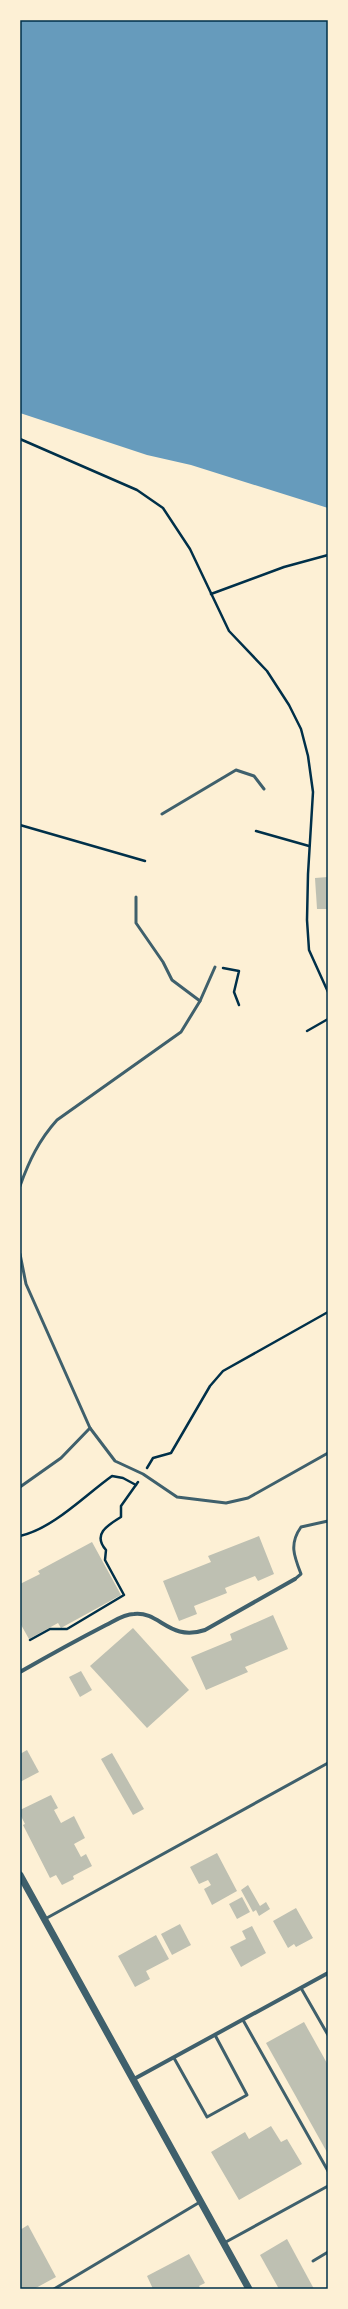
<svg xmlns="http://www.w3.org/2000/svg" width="348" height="2309" viewBox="0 0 348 2309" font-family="'PT Sans Narrow',sans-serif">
<rect width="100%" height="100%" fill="#fdf0d5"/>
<polygon fill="#669bbc" points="20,20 328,20 328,508 191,465 147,455 20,413"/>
<g fill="#bec0b2">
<polygon points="328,877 328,909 317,909 315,878"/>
<polygon points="259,1536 274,1574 258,1581 255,1576 225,1588 227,1593 194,1606 197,1614 179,1621 163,1581 211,1562 208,1556"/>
<polygon points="92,1542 121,1595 61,1628 58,1623 29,1639 20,1623 20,1584 40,1574 38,1571"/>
<polygon points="273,1615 288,1649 245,1667 248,1672 206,1690 191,1657 232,1640 230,1634"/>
<polygon points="133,1628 189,1690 147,1728 90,1666"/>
<polygon points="81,1671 92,1690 80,1697 69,1677"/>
<polygon points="27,1750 39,1772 20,1782 20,1754"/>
<polygon points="112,1753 144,1809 133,1815 101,1759"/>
<polygon points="51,1795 58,1808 54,1810 61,1823 74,1816 85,1838 74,1844 81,1857 86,1854 92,1866 73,1876 74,1879 62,1885 56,1875 50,1878 23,1825 25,1824 20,1814 20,1810"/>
<polygon points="217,1853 237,1891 212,1905 204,1889 211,1885 208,1880 199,1884 190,1867"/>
<polygon points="248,1885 260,1906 266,1902 270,1909 259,1916 256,1910 253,1912 241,1890"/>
<polygon points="242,1897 250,1912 237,1919 229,1904"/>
<polygon points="296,1908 313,1938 296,1947 294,1944 288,1948 273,1921"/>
<polygon points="180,1924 191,1945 172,1955 161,1934"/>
<polygon points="252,1926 266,1953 241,1967 230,1947 246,1939 242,1931"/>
<polygon points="156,1935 169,1959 146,1971 150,1979 135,1987 118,1956"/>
<polygon points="304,2022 328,2065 328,2154 266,2043"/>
<polygon points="271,2126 281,2142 287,2139 302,2164 239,2200 211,2152 245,2132 249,2139"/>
<polygon points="28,2225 56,2277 34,2289 20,2289 20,2230"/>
<polygon points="287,2239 314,2289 279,2289 260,2255"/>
<polygon points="189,2254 205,2283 199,2286 201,2289 153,2289 147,2276"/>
</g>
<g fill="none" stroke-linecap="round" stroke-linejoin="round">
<g stroke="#003049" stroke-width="2.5">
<polyline points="20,439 137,490 163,508 190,549 229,631 267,671 289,705 301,729 308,756 313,792 308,874 307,920 309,950 328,992"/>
<polyline points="211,594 284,567 328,555"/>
<polyline points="20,825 145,861"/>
<polyline points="256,831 309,846"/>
<polyline points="223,968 239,971 234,992 239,1005"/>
<polyline points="307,1031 328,1019"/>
<polyline points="147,1468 153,1458 171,1453 210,1386 223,1371 328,1312"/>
<path d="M20,1536c34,-8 64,-40 92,-60l11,2 13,7"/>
<path d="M30,1640l20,-11h17l57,-34 -19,-35 1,-10c-14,-16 2,-25 15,-33v-11l17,-24"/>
</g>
<g stroke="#3f606c" stroke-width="3">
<polyline points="162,814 236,770 254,776 264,789"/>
<polyline points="136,897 136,923 163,962 172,980 200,1001"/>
<path d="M20,1186c9,-25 19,-46 37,-66l124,-88 19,-31 15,-34"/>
<polyline points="20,1254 26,1284 90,1428 115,1461 143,1474 177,1497 226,1503 248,1498 328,1453"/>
<polyline points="20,1487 61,1458 90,1428"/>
<path d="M295,1579l6,-5c-7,-18 -12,-30 0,-47l27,-6"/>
<polyline points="45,1919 328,1763"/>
<polyline points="301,1988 328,2035"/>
<polyline points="243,2020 328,2171"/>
<polyline points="174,2058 207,2117 247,2095 215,2035"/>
<polyline points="224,2243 328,2186"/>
<polyline points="313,2261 328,2252"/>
<polyline points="54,2289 200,2202"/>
</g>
<g stroke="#3f606c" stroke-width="4">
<path d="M20,1672c28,-16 57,-32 86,-47 8,-4 18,-11 28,-11 26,-3 35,28 71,16l90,-51"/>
<polyline points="134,2079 328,1973"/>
</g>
<polyline stroke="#3f606c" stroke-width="7" points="20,1875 249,2289"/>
</g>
<rect width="348" height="2309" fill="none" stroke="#fdf0d5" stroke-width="42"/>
<rect x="21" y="21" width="306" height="2267" fill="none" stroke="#003049" stroke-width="1.5"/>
</svg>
